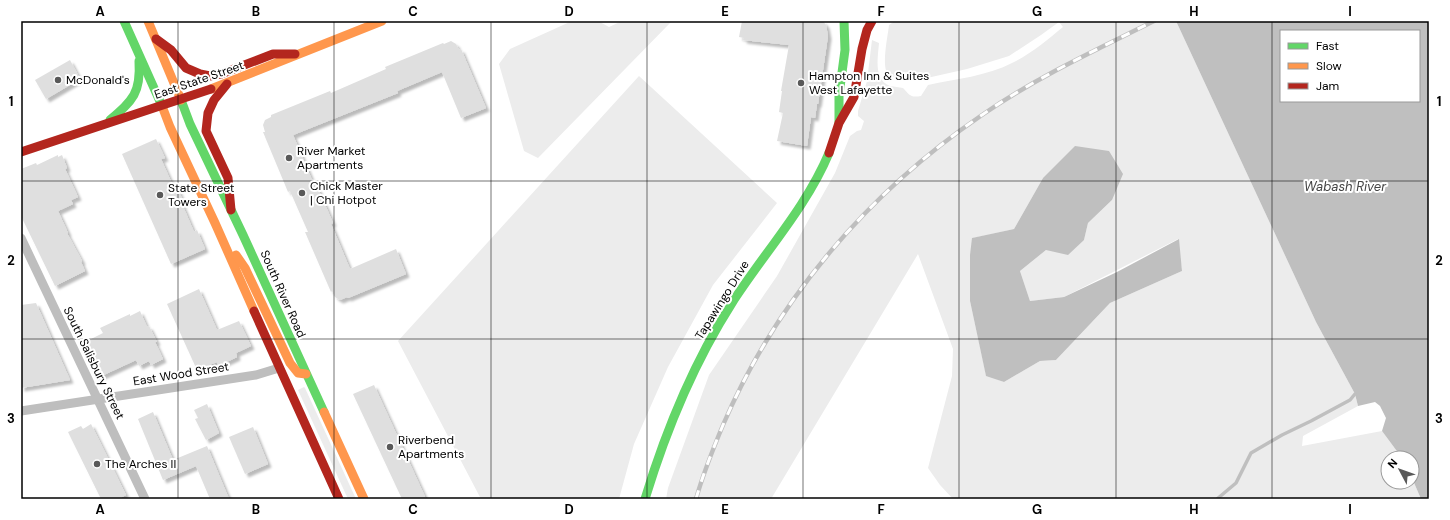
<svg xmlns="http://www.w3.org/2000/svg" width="1450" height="520" viewBox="0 0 1450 520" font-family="'DM Sans',sans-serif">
<defs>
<filter id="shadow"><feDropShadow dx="3.5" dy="3.5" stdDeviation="1" flood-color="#0004"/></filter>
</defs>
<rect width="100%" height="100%" fill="#fff"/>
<g fill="#ececec" fill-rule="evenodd">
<polygon points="572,21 598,21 609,27 622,21 672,21 538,158 524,151 499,64 510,49"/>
<path d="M895,21h281l140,301 39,72 3,12 -55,30 -1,10 80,-15 20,27h-14v24h24v-4l9,21h-468l-13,-14 -12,-17 24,-92 1,-27 -35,-95 -147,245h-105l2,-11 41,-113 68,-99 58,-103 15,-37 7,-5 4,-1 3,-9 -6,-5v-5l9,-30 5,-41 7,3c-1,14 -6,37 11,43 4,1 9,1 13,2 7,7 7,10 18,8l7,-11c28,-6 59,-9 84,-22 19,-9 35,-23 51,-36l-4,-5 -18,13 -32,21 -42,13 -40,9 -9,-4h-8l-7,5c-5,-1 -11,-1 -15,-5 -7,-7 0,-39 1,-49zM1043,178l69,22 -24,23 -4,17 -38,10 -26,21 10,30 34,-4 114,-58 4,32 -72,32 -54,57 -16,1 -36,21 -18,-7 -16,-74 3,-63 41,-9z"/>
<polygon points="639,76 777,203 713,285 668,367 634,444 619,499 481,499 398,341"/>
<polygon points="304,387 305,388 356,499 348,499 298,390"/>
</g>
<g fill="#bfbfbf" fill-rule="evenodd">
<path d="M1176,21h253v478h-8l-9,-21v-20h-10l-20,-27 4,-13 -6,-12 -5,-4 -17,4 -3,-12 -39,-72zM1281,31h138v70h-138z"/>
<polygon points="1075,146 1109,151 1123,174 1112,200 1088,223 1084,240 1068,255 1046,250 1020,271 1030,301 1064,297 1117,272 1179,239 1182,271 1110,303 1056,360 1040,361 1004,382 986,376 970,301 970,255 972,238 1014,229 1043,178"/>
</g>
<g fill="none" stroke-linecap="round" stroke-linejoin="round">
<polyline stroke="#bfbfbf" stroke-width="3.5" points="1217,499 1236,483 1251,453 1282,435 1311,421 1350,400 1355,394"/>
</g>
<g fill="#dfdfdf" filter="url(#shadow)">
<polygon points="742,21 823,21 826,25 828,36 818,104 817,104 815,118 811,117 807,146 777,141 783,113 779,112 782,91 781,91 789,45 743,40 744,38 739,37"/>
<polygon points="451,41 456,44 459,50 461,49 486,108 461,118 442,72 397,91 398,93 293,135 312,180 314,179 333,223 331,224 350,269 396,249 406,274 348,298 347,297 340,300 335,297 332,291 331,292 305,232 308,232 290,191 288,192 263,132 265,132 263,125 265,120 271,117 271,115 330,91 331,93 386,69 385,67 443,43 444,44"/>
<polygon points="70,60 80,79 46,99 35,80"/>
<polygon points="156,139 165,158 161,159 173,186 176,185 184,203 182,204 194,232 197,230 205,249 171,264 122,154"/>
<polygon points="58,155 58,157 62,155 67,168 65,169 78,197 71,200 73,204 58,211 68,233 67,233 82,261 81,262 85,271 55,286 21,216 21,169 36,163 37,165"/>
<polygon points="199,289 217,330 239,321 251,346 236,353 237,357 218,366 217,362 197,370 167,304"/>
<polygon points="36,303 70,380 21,388 21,305"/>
<polygon points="140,311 147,327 149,326 157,342 155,342 163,359 151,365 149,361 139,366 136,360 97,378 81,344 103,333 100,328 130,314 130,316"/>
<polygon points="374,385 426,499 402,499 353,394"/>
<polygon points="207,404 219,433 206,440 195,419 198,418 194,410"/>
<polygon points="153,412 173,460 207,446 229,499 210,499 196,466 163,480 138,419"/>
<polygon points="91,424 126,495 118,499 101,499 68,432 81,426 83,429"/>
<polygon points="253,427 268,464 245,474 229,437"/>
</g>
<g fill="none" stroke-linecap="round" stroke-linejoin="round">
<g stroke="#bebebe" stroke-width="9">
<polyline points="21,238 145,499"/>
<polyline points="21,411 256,375 279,368"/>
</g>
<g stroke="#63d668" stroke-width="9">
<polyline points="124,21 162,106"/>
<polyline points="181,100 190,124 243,235 324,412"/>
<path d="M110,120c23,-20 31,-27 29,-59"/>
<polyline points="839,122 839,95 845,50 844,21"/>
<path d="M645,499c21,-69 48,-135 87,-196 32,-50 74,-95 97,-150"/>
</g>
<g stroke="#ff974d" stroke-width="9">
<polyline points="148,21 181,100"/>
<polyline points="211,89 382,21"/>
<polyline points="162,106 170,127 215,223 254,311"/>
<polyline points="236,255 245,268 290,363 298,373 306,374"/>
<polyline points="324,412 364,499"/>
</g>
<g stroke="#b3261e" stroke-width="9">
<polyline points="156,39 171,50 186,68 200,74 210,76 221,74 273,54 295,54"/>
<polyline points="227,84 214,100 208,113 206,131 228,178 231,210"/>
<polyline points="21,152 211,89"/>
<polyline points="829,153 839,123 854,97 862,49 867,30 872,21"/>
<polyline points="254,311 339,499"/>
</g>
<defs>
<path id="rail" d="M696,499c7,-25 17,-50 27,-74 54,-126 146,-233 259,-310 53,-37 114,-65 172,-94"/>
</defs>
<use href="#rail" stroke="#bebebe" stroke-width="4.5"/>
<use href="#rail" stroke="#fff" stroke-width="3" stroke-dasharray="9" stroke-linecap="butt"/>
</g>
<path fill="none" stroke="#000" stroke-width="1" stroke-opacity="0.55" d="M178,21v478M334,21v478M491,21v478M647,21v478M803,21v478M959,21v478M1116,21v478M1272,21v478M21,181h1408M21,339h1408"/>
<g fill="#595959" stroke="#fff" stroke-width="1.5">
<circle cx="58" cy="80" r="4"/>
<circle cx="801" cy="83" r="4"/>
<circle cx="289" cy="158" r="4"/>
<circle cx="302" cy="193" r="4"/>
<circle cx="160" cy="195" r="4"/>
<circle cx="390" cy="447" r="4"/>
<circle cx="97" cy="464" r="4"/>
</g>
<g text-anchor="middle" stroke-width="4" stroke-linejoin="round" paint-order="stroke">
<g font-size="12" fill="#000" stroke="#fff" text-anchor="start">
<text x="809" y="80">Hampton Inn &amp; Suites<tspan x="809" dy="14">West Lafayette</tspan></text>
<text x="66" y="84">McDonald's</text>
<text x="297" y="155">River Market<tspan x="297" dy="14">Apartments</tspan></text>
<text x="310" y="190">Chick Master<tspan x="310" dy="14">| Chi Hotpot</tspan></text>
<text x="168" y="192">State Street<tspan x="168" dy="14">Towers</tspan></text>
<text x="398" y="444">Riverbend<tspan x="398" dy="14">Apartments</tspan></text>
<text x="105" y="468">The Arches II</text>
</g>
<g font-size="12" fill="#000" stroke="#fff">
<text transform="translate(199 80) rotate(-19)" y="4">East State Street</text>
<text transform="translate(283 294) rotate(66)" y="4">South River Road</text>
<text transform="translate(722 300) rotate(-58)" y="4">Tapawingo Drive</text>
<text transform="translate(94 363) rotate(64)" y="4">South Salisbury Street</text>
<text transform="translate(181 374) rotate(-9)" y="4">East Wood Street</text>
</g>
<g font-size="13" font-style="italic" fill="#444" stroke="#fff">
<text x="1345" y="191">Wabash River</text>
</g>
</g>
<rect width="1450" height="520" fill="none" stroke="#ffffff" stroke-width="44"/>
<rect x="1280" y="30" width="140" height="72" fill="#ffffff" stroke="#999999"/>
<rect x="1288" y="43" width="20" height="6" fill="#63d668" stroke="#999999"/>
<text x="1316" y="50" font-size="12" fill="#000000">Fast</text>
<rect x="1288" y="63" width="20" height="6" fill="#ff974d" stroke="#999999"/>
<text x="1316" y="70" font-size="12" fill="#000000">Slow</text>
<rect x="1288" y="83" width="20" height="6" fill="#b3261e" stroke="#999999"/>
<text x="1316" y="90" font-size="12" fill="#000000">Jam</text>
<g transform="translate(1400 470) rotate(311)"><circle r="19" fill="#ffffff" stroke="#999999"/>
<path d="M0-3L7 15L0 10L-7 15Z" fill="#595959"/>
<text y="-6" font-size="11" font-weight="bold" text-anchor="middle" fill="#000000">N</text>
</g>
<rect x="22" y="22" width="1406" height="476" fill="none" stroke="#000" stroke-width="1.5"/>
<g font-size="13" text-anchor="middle" font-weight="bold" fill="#000">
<text x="100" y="16">A</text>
<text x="256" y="16">B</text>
<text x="413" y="16">C</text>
<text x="569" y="16">D</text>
<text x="725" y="16">E</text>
<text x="881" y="16">F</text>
<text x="1037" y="16">G</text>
<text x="1194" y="16">H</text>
<text x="1350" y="16">I</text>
<text x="11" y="106">1</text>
<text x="1439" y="106">1</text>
<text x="11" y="265">2</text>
<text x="1439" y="265">2</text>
<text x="11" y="423">3</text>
<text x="1439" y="423">3</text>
<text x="100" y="514">A</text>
<text x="256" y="514">B</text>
<text x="413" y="514">C</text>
<text x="569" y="514">D</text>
<text x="725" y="514">E</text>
<text x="881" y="514">F</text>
<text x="1037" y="514">G</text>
<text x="1194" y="514">H</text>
<text x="1350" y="514">I</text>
</g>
</svg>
